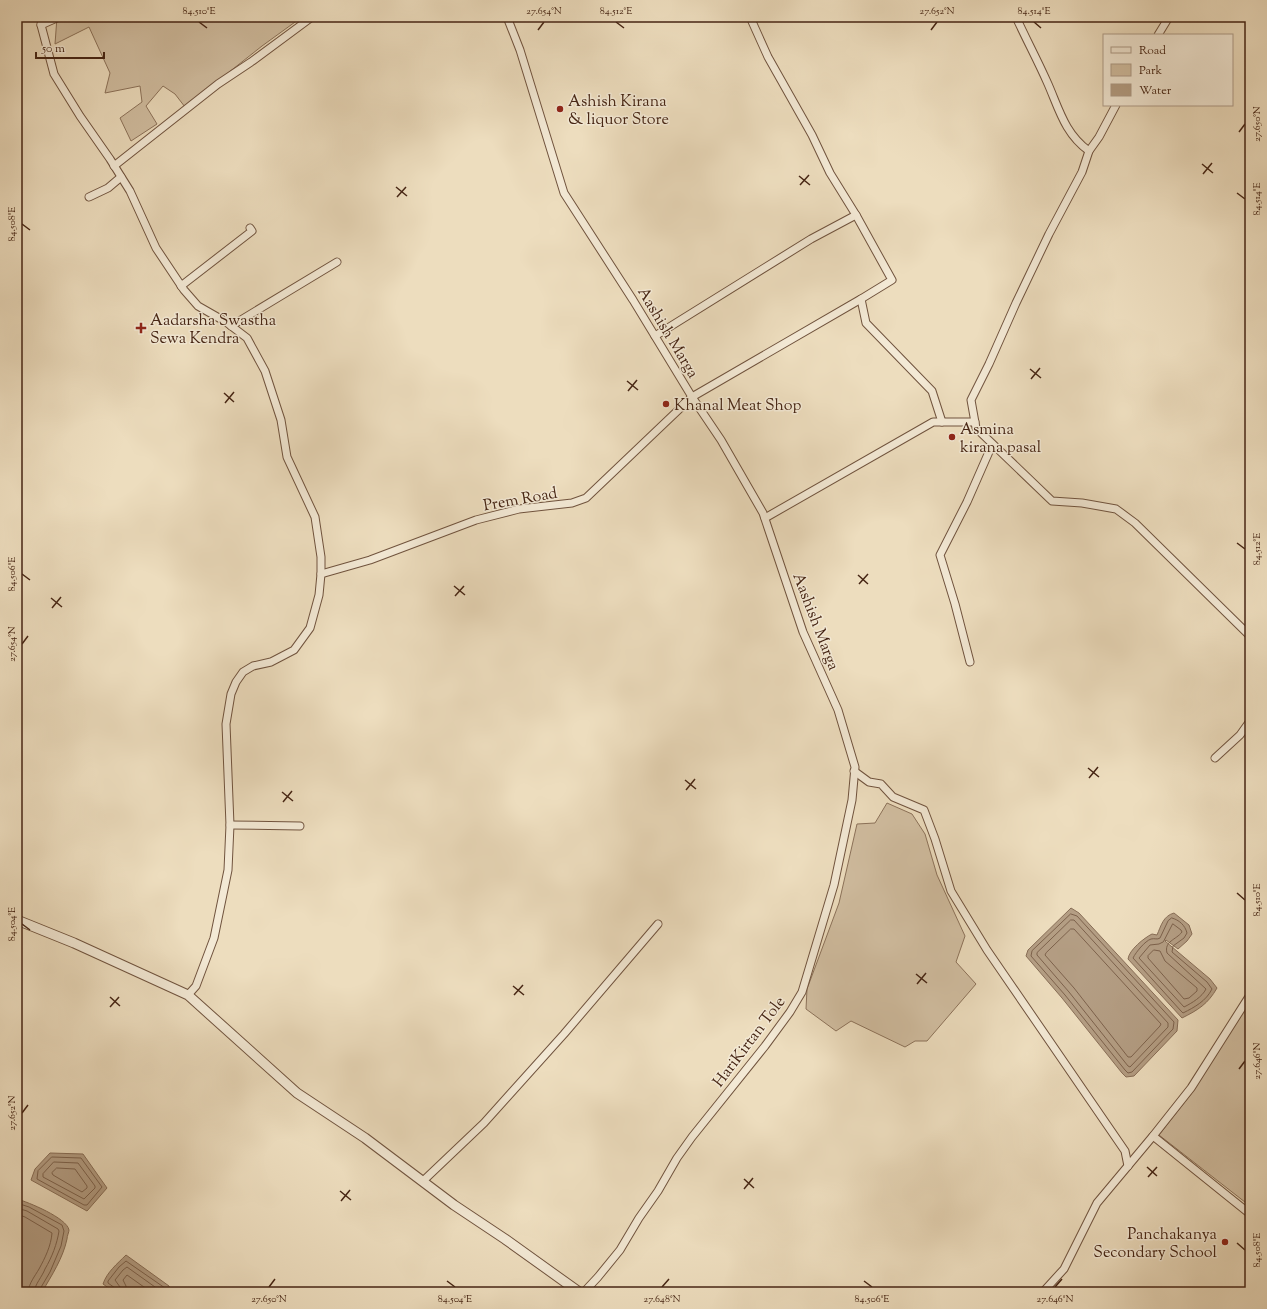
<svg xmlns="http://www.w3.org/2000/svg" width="1267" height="1309" viewBox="0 0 1267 1309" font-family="'Sorts Mill Goudy',serif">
<rect width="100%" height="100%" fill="#edddbe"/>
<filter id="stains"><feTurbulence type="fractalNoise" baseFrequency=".005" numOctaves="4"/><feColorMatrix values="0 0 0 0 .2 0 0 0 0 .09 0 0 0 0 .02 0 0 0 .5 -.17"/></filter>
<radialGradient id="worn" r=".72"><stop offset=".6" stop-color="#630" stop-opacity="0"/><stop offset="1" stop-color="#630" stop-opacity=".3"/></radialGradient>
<g fill="#d1bea1" stroke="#8c725a">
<polygon points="57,17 302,17 262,46 185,107 175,94 163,86 146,106 157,124 131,141 120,118 142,102 140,86 105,93 110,73 89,27 55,44"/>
<polygon points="887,803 912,814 925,834 937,875 965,936 956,962 976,984 927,1041 915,1041 905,1047 851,1021 836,1031 806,1009 807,989 839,903 857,824 875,823"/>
<polygon points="1250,1001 1250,1100 1247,1103 1248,1110 1250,1109 1250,1206 1159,1135 1191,1094"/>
</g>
<g fill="#b49e84" stroke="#886e57">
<polygon points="1071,908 1079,913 1178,1020 1177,1031 1134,1076 1126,1077 1122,1073 1062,998 1026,956 1028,950"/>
<path d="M1174,913l15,12 3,9 -5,7 -9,8 -12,-9 -1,1 45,38 7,9c-9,16 -19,22 -35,30l-54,-59c1,-9 16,-21 24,-25l5,1c4,-9 6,-19 17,-22z"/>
<polygon points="50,1153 83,1154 107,1188 87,1211 31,1180 35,1169"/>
<path d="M17,1199c11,3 50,19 52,31 0,2 -2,6 -2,9 -4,19 -15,36 -25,53h-25z"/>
<path d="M126,1255l43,31 3,6h-58l-11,-8c4,-12 14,-20 23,-29z"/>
</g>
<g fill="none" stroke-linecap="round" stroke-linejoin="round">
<g stroke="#7d624c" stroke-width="1">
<polygon points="1071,914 1077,916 1174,1022 1173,1029 1132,1072 1128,1073 1125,1070 1065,995 1031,956 1032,951"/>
<path d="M1172,918c7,2 13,7 15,15l-3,5 -11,8 -1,6 35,30 5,7c-6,12 -17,18 -29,24l-2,-2 -48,-53c3,-6 12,-17 18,-19 4,-1 6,1 9,-1l8,-17z"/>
<polygon points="1071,920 1074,920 1168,1023 1168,1027 1130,1067 1128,1066 1069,992 1037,955 1037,953"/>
<path d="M1173,924l8,6 1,2c-6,8 -18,9 -15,21l39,36c-4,8 -14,14 -22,18l-45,-49 11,-13 9,-1 4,-2z"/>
<polygon points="1071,929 1074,929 1161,1024 1160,1026 1131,1057 1128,1057 1074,988 1045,955 1046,953"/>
<polygon points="1154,950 1160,951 1165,961 1197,988 1197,991 1189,998 1184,999 1148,958 1148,956"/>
<polygon points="52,1157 81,1158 102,1187 87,1205 84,1205 37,1179 38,1171"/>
<polygon points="54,1162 78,1163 95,1186 95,1188 84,1199 43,1177 43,1174"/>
<polygon points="57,1168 75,1169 87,1186 87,1188 82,1192 53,1175 52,1173"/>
<polyline points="17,1203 29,1207 62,1225 64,1231 61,1246 50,1272 40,1289 39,1292"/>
<path d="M17,1208l10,3 31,18 1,2c-2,13 -7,26 -14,38 -3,8 -10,15 -11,23"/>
<path d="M17,1214l8,3 27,16c-1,13 -7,25 -13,36 -4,7 -10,14 -11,23"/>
<polyline points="116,1292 115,1288 108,1283 108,1281 119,1267 126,1261 165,1288 167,1292"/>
<polyline points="121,1292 120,1287 115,1280 123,1270 127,1267 162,1292"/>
<polyline points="127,1292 126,1286 123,1280 127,1275 151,1292"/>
</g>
<defs>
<g id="minor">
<polyline points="42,17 41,25 54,74 80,116 110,159 130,191 156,248 184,290 198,306 226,322 247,338 265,371 281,420 287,457 315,517 321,557 321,574 319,595 310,628 294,650 271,662 253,666 243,672 236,682 231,694 226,724 230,825 228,870 214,938 196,986 188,995"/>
<polyline points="507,17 520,50 564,193 633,300 692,397 721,440 763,513 803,632 838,710 855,767 852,800 834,885 802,992 790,1012 765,1046 692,1137 677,1158 658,1191 639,1218 620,1250 598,1277 584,1292"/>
<polyline points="750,17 768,57 812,135 830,173 856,215 892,280 861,299 866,323 932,391 942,422"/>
<path d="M1016,17c10,22 22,44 32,67 11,25 17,50 41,67"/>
<polyline points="41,25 59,17"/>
<polyline points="1158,35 1169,17"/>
<polyline points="1116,105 1099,137 1089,151 1082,172 1049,234 1016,303 989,364 971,400 976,428 1052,501 1082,503 1116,509 1135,523 1250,636"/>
<polyline points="114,166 218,84 251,62 312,17"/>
<polyline points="89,197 108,188 121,177"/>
<polyline points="181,286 252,231 250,228"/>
<polyline points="231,326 337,262"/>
<polyline points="655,336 811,239 856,215"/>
<polyline points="765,518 933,422 975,422"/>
<polyline points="321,574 370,560 476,520 519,509 572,503 586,498 692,397 861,299"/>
<polyline points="970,662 955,604 940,555 967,502 992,445"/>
<polyline points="1215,758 1240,735 1250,721"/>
<polyline points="854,771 869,782 881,784 893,797 924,810 935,839 951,891 987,950 1125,1151 1128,1166"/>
<polyline points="230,825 300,826"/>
<polyline points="1153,1136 1250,1214"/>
<polyline points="423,1181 484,1123 564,1034 658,924"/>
<polyline points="1043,1292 1064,1269 1097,1203 1153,1136 1191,1088 1250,995"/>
</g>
<polyline id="tertiary" points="17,920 74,943 188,995 297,1093 365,1138 454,1205 505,1239 579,1292"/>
</defs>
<use href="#minor" stroke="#70533e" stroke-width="9"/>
<use href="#tertiary" stroke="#70533e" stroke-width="11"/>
<use href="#minor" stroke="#f3e9d5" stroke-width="7"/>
<use href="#tertiary" stroke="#f3e9d5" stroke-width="9"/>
</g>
<path fill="none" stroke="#462514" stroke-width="1.5" d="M199,22l8,6M616,22l8,6M1034,22l7,6M538,30l6,-8M931,30l6,-8M1239,132l6,-8M1202,164l11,9M1203,174l9,-11M799,176l11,9M800,185l9,-10M396,187l11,9M1237,193l8,6M397,197l9,-10M22,224l8,6M1030,369l11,9M1031,379l9,-11M627,381l11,9M628,391l9,-11M224,393l10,9M225,403l9,-11M1237,543l8,6M22,574l8,6M858,575l10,9M859,584l9,-10M454,586l11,9M455,596l9,-10M51,598l11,9M52,608l9,-11M22,644l6,-8M1088,768l11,9M1089,778l9,-11M685,780l11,9M686,790l9,-11M282,792l11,9M283,802l9,-11M1237,893l8,7M22,924l8,6M916,974l11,9M917,984l9,-11M513,986l11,9M514,995l9,-10M110,997l10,9M110,1007l9,-10M1239,1069l6,-8M22,1113l6,-8M1147,1167l10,9M1148,1177l9,-10M744,1179l10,9M744,1189l9,-11M340,1191l11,9M341,1201l9,-11M1237,1243l8,7M447,1281l8,6M864,1281l8,6M269,1287l6,-8M662,1287l7,-8M1055,1287l7,-8"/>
<g fill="#8f2418" stroke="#f3e9d5" stroke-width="1.5">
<circle cx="560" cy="109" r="4"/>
<path d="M139 322h4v4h4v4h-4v4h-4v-4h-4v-4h4z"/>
<circle cx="666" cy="404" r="4"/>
<circle cx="952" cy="437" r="4"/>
<circle cx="1225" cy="1242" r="4"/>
</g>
<g text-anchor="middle" stroke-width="3" stroke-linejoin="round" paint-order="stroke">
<g font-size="16" fill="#462514" stroke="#f3e9d5" text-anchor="start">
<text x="568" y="106">Ashish Kirana<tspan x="568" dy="18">&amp; liquor Store</tspan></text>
<text x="150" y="325">Aadarsha Swastha<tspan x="150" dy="18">Sewa Kendra</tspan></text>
<text x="674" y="410">Khanal Meat Shop</text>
<text x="960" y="434">Asmina<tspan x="960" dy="18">kirana pasal</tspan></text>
<text x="1217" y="1239" text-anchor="end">Panchakanya<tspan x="1217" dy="18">Secondary School</tspan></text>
</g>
<g font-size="16" fill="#462514" stroke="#f3e9d5">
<text transform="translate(669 332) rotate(59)" y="6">Aashish Marga</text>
<text transform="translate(520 498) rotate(-10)" y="6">Prem Road</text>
<text transform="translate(817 621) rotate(69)" y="6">Aashish Marga</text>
<text transform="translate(748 1041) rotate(-53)" y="6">HariKirtan Tole</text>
</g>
</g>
<rect width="1267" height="1309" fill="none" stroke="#edddbe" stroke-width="44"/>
<rect x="1103" y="34" width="130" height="72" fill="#f3e9d5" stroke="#ae9b88"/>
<rect x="1111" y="47" width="20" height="6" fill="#f3e9d5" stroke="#ae9b88"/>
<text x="1139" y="54" font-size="12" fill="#462514">Road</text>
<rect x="1111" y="64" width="20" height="12" fill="#d1bea1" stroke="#ae9b88"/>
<text x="1139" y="74" font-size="12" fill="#462514">Park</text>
<rect x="1111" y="84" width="20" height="12" fill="#b49e84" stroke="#ae9b88"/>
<text x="1139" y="94" font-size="12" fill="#462514">Water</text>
<path d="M36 52v6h68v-6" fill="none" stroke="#462514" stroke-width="2"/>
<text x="42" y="52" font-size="12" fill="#462514" stroke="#f3e9d5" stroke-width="3" paint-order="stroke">50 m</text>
<rect x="22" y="22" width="1223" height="1265" fill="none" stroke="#462514" stroke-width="1.5"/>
<g font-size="10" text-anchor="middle" fill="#462514">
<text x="199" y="14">84.510°E</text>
<text x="544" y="14">27.654°N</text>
<text x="616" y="14">84.512°E</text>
<text x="937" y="14">27.652°N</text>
<text x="1034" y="14">84.514°E</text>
<text transform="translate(1256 124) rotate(-90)" y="4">27.650°N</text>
<text transform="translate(1256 199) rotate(-90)" y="4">84.514°E</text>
<text transform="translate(11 224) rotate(-90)" y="4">84.508°E</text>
<text transform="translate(1256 549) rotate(-90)" y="4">84.512°E</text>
<text transform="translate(11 574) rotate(-90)" y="4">84.506°E</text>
<text transform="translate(11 644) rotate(-90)" y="4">27.654°N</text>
<text transform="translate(1256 900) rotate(-90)" y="4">84.510°E</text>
<text transform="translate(11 924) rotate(-90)" y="4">84.504°E</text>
<text transform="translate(1256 1061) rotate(-90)" y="4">27.646°N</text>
<text transform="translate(11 1113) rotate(-90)" y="4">27.652°N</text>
<text transform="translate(1256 1250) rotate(-90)" y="4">84.508°E</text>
<text x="269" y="1302">27.650°N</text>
<text x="455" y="1302">84.504°E</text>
<text x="662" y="1302">27.648°N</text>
<text x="872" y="1302">84.506°E</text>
<text x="1055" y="1302">27.646°N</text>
</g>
<rect width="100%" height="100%" filter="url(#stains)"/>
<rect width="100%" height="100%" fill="url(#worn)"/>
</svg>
